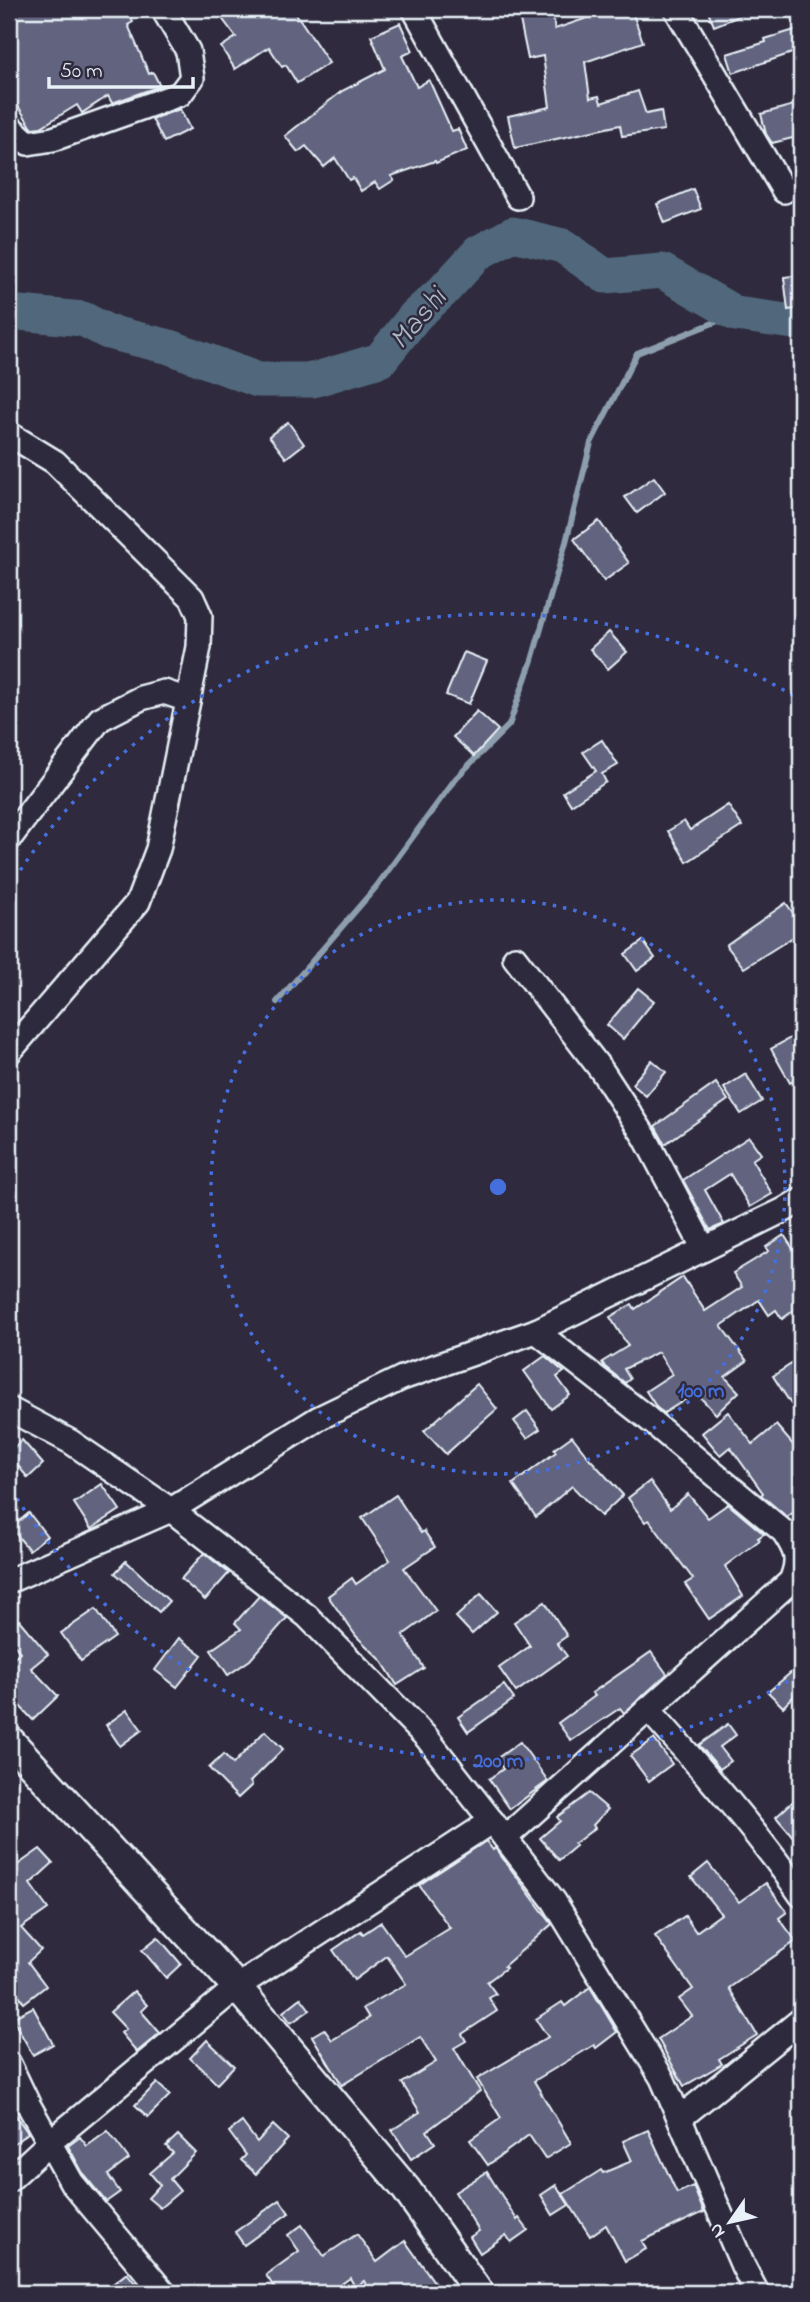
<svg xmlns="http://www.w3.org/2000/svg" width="810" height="2302" viewBox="0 0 810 2302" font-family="'Indie Flower',sans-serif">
<rect width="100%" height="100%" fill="#2f2a3d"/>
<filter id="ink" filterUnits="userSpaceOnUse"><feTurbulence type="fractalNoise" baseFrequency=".0143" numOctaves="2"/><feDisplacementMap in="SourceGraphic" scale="14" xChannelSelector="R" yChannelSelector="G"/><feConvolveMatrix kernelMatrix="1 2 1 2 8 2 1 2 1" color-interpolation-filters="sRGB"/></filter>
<g filter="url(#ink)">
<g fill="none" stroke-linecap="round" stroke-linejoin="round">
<polyline stroke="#8d9fae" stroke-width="6" points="277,1002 376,887 456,778 509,725 532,660 566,542 591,443 637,353 736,314"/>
<polyline stroke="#51687c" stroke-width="35" points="9,312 83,319 108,332 170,347 258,380 313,380 380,360 416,315 442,292 478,253 513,234 563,246 605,276 662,271 736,314 801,323"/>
</g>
<g fill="#62647e" stroke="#e8f1f8" stroke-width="2">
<polygon points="9,9 126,9 133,22 128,25 149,74 153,72 160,86 112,103 108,96 82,113 77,105 41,127 32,128 16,103 9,108 9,27 14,23 9,14"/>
<polygon points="215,9 293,9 329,63 297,83 286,65 282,67 269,47 235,69 221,47 236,37"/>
<polygon points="624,9 630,9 633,14 643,42 585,62 590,98 599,96 601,103 638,91 646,114 661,111 664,130 622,136 620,125 515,148 508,116 550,107 543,56 528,59 520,20 552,14 555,29 602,13 603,16"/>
<polygon points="707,9 755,9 755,10 714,26"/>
<polygon points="400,23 413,51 402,56 417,87 429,80 452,131 458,129 467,150 436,163 435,161 391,176 394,180 380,189 375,182 361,191 353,178 349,180 335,158 324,167 306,146 298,152 285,136 342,91 385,69 371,36"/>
<polygon points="801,28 801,50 733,73 727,54 766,42 765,39"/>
<polygon points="801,103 801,136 772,143 766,134 761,114"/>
<polygon points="180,109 190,129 164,142 152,119"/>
<polygon points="693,189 701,209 665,223 657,204"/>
<polygon points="800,275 801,308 788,310 784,277"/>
<polygon points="288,422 304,444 286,458 269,436"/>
<polygon points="654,477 665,492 637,513 625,497"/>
<polygon points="599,521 629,563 604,581 574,539"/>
<polygon points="609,632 627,652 608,669 590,649"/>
<polygon points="464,652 487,661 469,704 446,695"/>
<polygon points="477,711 498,730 474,756 453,737"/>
<polygon points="602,740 618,765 602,774 606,782 571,805 563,792 596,771 583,752"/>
<polygon points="728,805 742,826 687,862 668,831 684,821 690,830"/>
<polygon points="786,903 801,924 801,932 744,968 726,945"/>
<polygon points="643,941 655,958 637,971 625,954"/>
<polygon points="638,988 654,1001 623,1039 607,1025"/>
<polygon points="801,1032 801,1077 790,1083 771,1049"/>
<polygon points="652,1060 666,1072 646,1096 632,1084"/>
<polygon points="746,1074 762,1101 741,1114 724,1088"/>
<polygon points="716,1083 728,1100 665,1144 655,1126"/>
<polygon points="749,1137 761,1154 752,1160 772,1194 750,1207 730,1174 705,1190 724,1224 710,1230 683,1180"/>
<polygon points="784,1235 801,1261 801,1305 782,1319 776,1310 769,1315 759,1300 721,1326 747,1361 725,1377 739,1392 716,1414 696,1393 664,1413 657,1408 646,1391 672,1374 658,1352 624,1369 630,1379 625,1383 605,1367 602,1362 628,1346 610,1317 632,1304 635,1309 683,1277 705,1311 742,1287 733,1273 769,1251 766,1247"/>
<polygon points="545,1356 564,1372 557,1377 570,1395 551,1409 524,1371"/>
<polygon points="793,1363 801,1376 801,1397 791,1404 773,1376"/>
<polygon points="477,1384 497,1409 446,1454 424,1431"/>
<polygon points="527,1411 540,1429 527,1438 514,1421"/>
<polygon points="728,1412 753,1444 776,1425 801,1454 801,1507 787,1517 761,1495 763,1493 730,1447 720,1455 702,1433"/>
<polygon points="572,1436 590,1459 623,1495 601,1516 572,1486 536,1517 513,1484 556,1452 554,1449"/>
<polygon points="22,1440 43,1464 28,1478 9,1455 9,1452"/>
<polygon points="650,1481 670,1509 688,1494 708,1518 728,1504 764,1534 758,1538 760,1540 725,1566 743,1596 709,1619 685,1584 693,1579 649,1520 645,1522 628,1498"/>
<polygon points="102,1484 120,1510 91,1529 74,1503"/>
<polygon points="396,1495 421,1533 424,1531 435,1547 404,1568 436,1611 403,1635 424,1668 397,1685 381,1660 356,1636 328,1596 352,1578 356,1584 390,1560 362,1518"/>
<polygon points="29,1513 47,1536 29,1550 11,1528"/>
<polygon points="204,1553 229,1573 205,1600 181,1579"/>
<polygon points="126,1561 169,1601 159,1612 115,1573"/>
<polygon points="481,1594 497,1612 472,1634 456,1617"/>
<polygon points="259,1596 287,1618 250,1660 228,1675 211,1650 241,1629 235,1623"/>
<polygon points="545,1602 567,1636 557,1643 567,1656 516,1692 499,1668 530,1646 514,1622"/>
<polygon points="96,1609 115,1637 81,1661 61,1633"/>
<polygon points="19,1620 48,1654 31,1668 58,1696 33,1720 15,1701 19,1697 9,1687 9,1662 20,1652 9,1639 9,1628"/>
<polygon points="179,1638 202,1655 177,1687 155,1670"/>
<polygon points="651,1652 667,1674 624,1713 620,1708 571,1741 558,1723 595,1696 592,1693"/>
<polygon points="801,1664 801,1689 783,1707 768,1692"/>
<polygon points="504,1685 514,1699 468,1732 458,1717"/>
<polygon points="127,1710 142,1730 120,1746 106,1725"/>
<polygon points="728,1724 736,1735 720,1747 731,1761 720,1769 699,1745"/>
<polygon points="265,1731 283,1749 250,1782 252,1785 238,1798 209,1768 224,1754 233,1764"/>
<polygon points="654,1739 672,1764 649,1781 630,1756"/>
<polygon points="520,1742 548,1781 510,1809 489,1779 503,1769 496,1759"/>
<polygon points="589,1793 608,1809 593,1825 595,1828 574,1844 576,1846 559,1860 540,1838 560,1821 557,1817"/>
<polygon points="801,1794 801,1846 776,1817"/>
<polygon points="486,1841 493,1850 495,1848 552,1924 504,1966 506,1968 487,1982 496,1994 489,1998 497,2011 462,2034 466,2041 454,2048 480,2091 427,2131 435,2143 411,2159 392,2130 420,2112 402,2083 436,2062 420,2037 342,2085 312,2036 324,2029 332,2040 369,2018 363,2008 406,1984 387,1956 354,1980 333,1950 361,1931 363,1934 381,1922 405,1956 450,1928 419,1885"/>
<polygon points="40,1849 53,1863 30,1884 48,1909 21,1928 41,1950 28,1962 46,1986 24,2003 9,1981 9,1871"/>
<polygon points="708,1863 739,1902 766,1883 787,1912 779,1918 796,1941 729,1988 757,2035 719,2059 722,2064 684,2086 658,2039 692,2016 679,1999 693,1989 655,1936 685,1916 696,1932 721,1914 691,1877"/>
<polygon points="158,1937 181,1964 166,1978 142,1950"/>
<polygon points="590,1987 617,2032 596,2048 594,2045 534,2081 571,2143 545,2159 529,2135 488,2165 470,2140 501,2118 477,2079 548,2037 536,2019 562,2002 565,2006"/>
<polygon points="134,1991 147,2005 141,2011 160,2033 137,2052 121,2033 126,2029 110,2012"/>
<polygon points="301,1998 310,2010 291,2023 283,2012"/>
<polygon points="33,2007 53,2044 33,2055 12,2018"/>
<polygon points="207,2040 234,2066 217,2084 190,2058"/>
<polygon points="157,2083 170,2095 148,2117 135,2105"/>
<polygon points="9,2106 28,2133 9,2147"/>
<polygon points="242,2122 257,2142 273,2125 288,2139 256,2174 241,2160 246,2155 229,2132"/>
<polygon points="648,2130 677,2193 693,2186 704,2212 642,2241 646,2249 625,2261 606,2225 590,2236 563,2194 601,2170 603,2173 632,2161 623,2141"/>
<polygon points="108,2131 129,2159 108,2175 120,2192 106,2202 84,2175 68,2146 80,2137 87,2146"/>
<polygon points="178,2135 196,2153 170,2179 180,2191 160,2208 148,2198 160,2185 150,2173 173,2153 166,2146"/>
<polygon points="487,2172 517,2220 519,2218 528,2230 511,2242 506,2235 480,2253 470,2237 479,2231 455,2192"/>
<polygon points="556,2185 569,2205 553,2215 541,2195"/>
<polygon points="280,2200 289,2213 244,2245 235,2232"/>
<polygon points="302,2225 324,2256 357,2234 377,2262 405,2241 437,2286 424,2293 371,2293 364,2281 355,2287 350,2278 329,2293 278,2293 266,2275 299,2251 288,2235"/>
<polygon points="127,2273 143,2293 101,2293"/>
</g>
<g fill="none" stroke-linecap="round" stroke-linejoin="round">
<defs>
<g id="minor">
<polyline points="414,9 518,197"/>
<polyline points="676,9 784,191"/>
<polyline points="9,126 28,143 53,139 180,94 192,78 188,51 163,9"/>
<polyline points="9,434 55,462 192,598 200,616 199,647 158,849 138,902 9,1052"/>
<polyline points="9,839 100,719 141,698 164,692 188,700"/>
<polyline points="515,958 602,1071 645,1137 704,1249"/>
<polyline points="9,1409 71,1442 171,1510 307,1616 427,1738 554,1901 662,2078 743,2266 757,2293"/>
<polyline points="9,1581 171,1510 319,1418 402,1378 536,1331 784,1210 801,1200"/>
<path d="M648,1709c54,60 107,120 153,186"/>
<path d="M505,1838l286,-257c9,-22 6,-29 -7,-49l-138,-115 -110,-86"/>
<polyline points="9,2064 28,2104 72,2183 164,2293"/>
<polyline points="680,2118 801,2020"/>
<polyline points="9,2180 49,2143 237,1987 492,1821"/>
</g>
<polyline id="tertiary" points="9,1740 237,1987 406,2189 479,2293"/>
</defs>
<use href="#minor" stroke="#e8f1f8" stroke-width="28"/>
<use href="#tertiary" stroke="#e8f1f8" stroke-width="33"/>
<use href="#minor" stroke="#2f2a3d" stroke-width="23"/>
<use href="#tertiary" stroke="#2f2a3d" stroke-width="28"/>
</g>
</g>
<g fill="none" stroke="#466fde" stroke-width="3.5" stroke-dasharray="3.5 7">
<circle cx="498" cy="1187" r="287"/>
<path d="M797 1676A573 573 0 0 1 9 1486M9 888A573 573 0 0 1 797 698"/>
</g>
<g text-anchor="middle" stroke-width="5" stroke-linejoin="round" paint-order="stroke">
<g font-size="30" font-style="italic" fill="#acbac6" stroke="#2f2a3d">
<text transform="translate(417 318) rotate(-49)" y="10">Mashi</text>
</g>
</g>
<circle cx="498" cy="1187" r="10" fill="#466fde" stroke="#2f2a3d" stroke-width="3.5"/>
<g font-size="21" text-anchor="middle" font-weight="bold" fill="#466fde" stroke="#2f2a3d" stroke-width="5" stroke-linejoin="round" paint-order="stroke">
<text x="701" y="1397">100 m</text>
<text x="498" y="1767">200 m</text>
</g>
<rect width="810" height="2302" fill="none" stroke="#2f2a3d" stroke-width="35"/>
<rect x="18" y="18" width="775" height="2267" fill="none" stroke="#e8f1f8" stroke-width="2.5" filter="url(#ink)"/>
<g transform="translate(730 2222) rotate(236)" stroke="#2f2a3d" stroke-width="5" paint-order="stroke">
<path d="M0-5L12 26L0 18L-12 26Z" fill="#e8f1f8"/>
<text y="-10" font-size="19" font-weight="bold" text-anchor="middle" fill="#e8f1f8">N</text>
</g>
<path d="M49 77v10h144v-10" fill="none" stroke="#e8f1f8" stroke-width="3.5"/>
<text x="60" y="77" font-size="21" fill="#e8f1f8" stroke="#2f2a3d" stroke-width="5" paint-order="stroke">50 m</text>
</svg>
